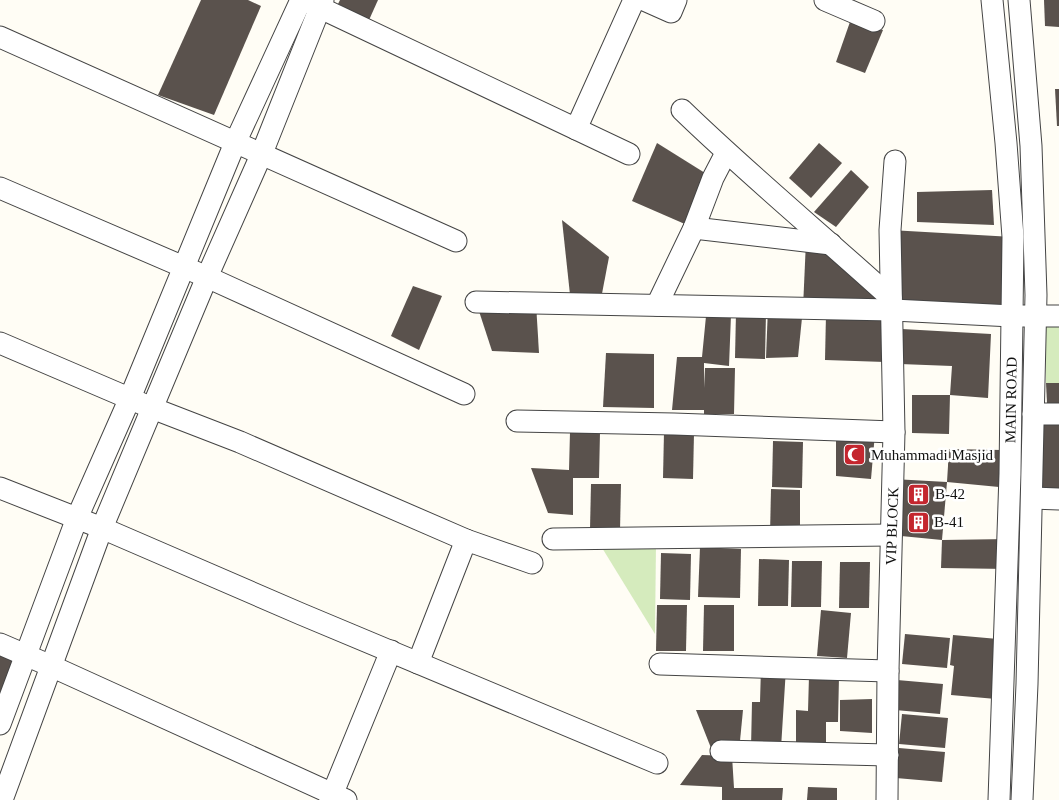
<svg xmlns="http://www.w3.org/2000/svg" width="1059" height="800" viewBox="0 0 1059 800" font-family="'Times New Roman',serif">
<rect width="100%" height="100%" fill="#fffdf5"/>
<g fill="#d5ebbd">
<polygon points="1045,319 1059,320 1059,383 1046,383"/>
<polygon points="596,538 656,543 655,634"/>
</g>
<g fill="#5a524d">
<polygon points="201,0 248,0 261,6 214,115 158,95"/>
<polygon points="340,0 378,0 369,20 338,4"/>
<polygon points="1044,0 1059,0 1059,27 1045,26"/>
<polygon points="851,19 883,30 865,73 836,62"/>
<polygon points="1055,89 1059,89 1059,126 1057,126"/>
<polygon points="657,143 713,178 694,228 632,201"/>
<polygon points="819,143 842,163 811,198 789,178"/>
<polygon points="851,170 869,187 836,227 814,212"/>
<polygon points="992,190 994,225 917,222 917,192"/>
<polygon points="562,220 609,257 600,304 571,304"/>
<polygon points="890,230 1013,237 1005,315 893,310"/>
<polygon points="806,241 831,244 891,298 803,308"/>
<polygon points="413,286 442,296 419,350 391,336"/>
<polygon points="476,302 536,303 539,353 492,351"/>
<polygon points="707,306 731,315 729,366 704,363 704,388 705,368 735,368 734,414 704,414 704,410 672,410 677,357 702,357"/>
<polygon points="768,307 803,308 798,357 766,358"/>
<polygon points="881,311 885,362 825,360 826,314"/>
<polygon points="736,312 766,312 765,359 735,358"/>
<polygon points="902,329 991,334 988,398 950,395 949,434 912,433 912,395 950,395 952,366 900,364"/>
<polygon points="606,353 654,354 654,408 603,407"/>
<polygon points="1046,383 1059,383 1059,404 1047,403"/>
<polygon points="1043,423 1059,423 1059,491 1042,491"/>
<polygon points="836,431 875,433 871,479 836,476"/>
<polygon points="570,432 600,432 599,478 573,478 573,515 548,513 531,468 569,470"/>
<polygon points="664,432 694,433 693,479 663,478"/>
<polygon points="773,441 803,442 802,488 772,487"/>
<polygon points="949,449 1002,450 999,487 947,482"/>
<polygon points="893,479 947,482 942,540 891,535"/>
<polygon points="591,484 621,484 620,531 590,530"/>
<polygon points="771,489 800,490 800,535 770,535"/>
<polygon points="1008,539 1007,569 941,568 942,540"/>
<polygon points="700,547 741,549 740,598 698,597"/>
<polygon points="661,553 691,554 690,600 660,599"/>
<polygon points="759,559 789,560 788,606 758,606"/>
<polygon points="792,561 822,561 821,607 791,607"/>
<polygon points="840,562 870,562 869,608 839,608"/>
<polygon points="657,605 687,605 686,651 656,651"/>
<polygon points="704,605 734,605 734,651 703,651"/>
<polygon points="821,610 851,613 847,658 817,656"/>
<polygon points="905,634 950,638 947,668 902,664"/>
<polygon points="953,635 998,639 996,699 951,695 954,666 950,665"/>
<polygon points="0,654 16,661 0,697"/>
<polygon points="761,667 786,668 781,748 751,748 752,702 760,702"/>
<polygon points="809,676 839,677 838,722 826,722 826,757 796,757 796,710 808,711"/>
<polygon points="897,680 943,684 940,714 895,710"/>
<polygon points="872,699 872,733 840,731 840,700"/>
<polygon points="696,710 743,710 739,751 713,753"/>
<polygon points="902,714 948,718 945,748 899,744"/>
<polygon points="899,748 945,752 942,782 896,778"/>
<polygon points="702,755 732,756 734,788 783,788 782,800 722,800 722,787 680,785"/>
<polygon points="808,787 837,788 837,800 807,800"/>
</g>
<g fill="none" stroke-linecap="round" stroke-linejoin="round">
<defs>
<g id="minor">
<polyline points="644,0 671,12 676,0"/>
<polyline points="825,0 874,21"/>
<polyline points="992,0 1006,143 1013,237 1010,474 999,800"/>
<polyline points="1019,0 1031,146 1036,295 1027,684 1022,800"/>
<polyline points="308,2 629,154"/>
<polyline points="0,37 456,241"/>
<path d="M682,110c67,65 140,125 209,188"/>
<polyline points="576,129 634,0"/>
<polyline points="0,188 207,277 464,394"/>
<polyline points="694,228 831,244"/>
<polyline points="476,302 893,310 1012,316 1059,316"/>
<polyline points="657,305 694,228 713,178 726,153"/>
<polyline points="0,343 152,408 240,442 466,540"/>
<polyline points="1033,414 1059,414"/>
<polyline points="517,421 674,424 894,432"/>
<polyline points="0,488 102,528 301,614 657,763"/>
<polyline points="1032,498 1059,499"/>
<polyline points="553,539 891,535"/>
<polyline points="0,644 51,666 346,800"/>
<polyline points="418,663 466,540 532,563"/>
<polyline points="660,664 888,671"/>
<polyline points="0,724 77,518 130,398 235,143 301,0"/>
<polyline points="721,751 888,755"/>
<polyline points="2,800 102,528 207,277 262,153 323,0"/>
<polyline points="330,800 391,651"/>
<polyline points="887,800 888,671 894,432 890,230 895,161"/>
</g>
</defs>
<use href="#minor" stroke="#444" stroke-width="23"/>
<use href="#minor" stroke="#fff" stroke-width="21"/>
</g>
<defs>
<symbol id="mosque-square" viewBox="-11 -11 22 22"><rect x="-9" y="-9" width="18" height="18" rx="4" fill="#c4262e" stroke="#fff"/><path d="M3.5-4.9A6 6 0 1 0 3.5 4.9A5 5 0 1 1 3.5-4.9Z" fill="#fff"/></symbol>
<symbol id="building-square" viewBox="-11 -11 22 22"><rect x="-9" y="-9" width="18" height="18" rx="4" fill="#c4262e" stroke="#fff"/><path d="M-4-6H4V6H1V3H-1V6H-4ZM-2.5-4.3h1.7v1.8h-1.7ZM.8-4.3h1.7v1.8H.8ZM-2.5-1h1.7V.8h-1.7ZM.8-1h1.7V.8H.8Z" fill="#fff"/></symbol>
</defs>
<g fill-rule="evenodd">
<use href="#mosque-square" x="842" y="442" width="25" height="25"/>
<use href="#building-square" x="906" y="482" width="25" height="25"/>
<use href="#building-square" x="906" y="510" width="25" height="25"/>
</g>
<g text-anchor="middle" stroke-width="5" stroke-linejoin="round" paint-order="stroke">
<g font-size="15" fill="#111" stroke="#fff">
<text transform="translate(1011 400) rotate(-89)" y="5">MAIN ROAD</text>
<text transform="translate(892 526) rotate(-88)" y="5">VIP BLOCK</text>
</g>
<g font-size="15" fill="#111" stroke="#fff" text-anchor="start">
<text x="871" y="460">Muhammadi Masjid</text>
<text x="935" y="499">B-42</text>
<text x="934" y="527">B-41</text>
</g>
</g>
</svg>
